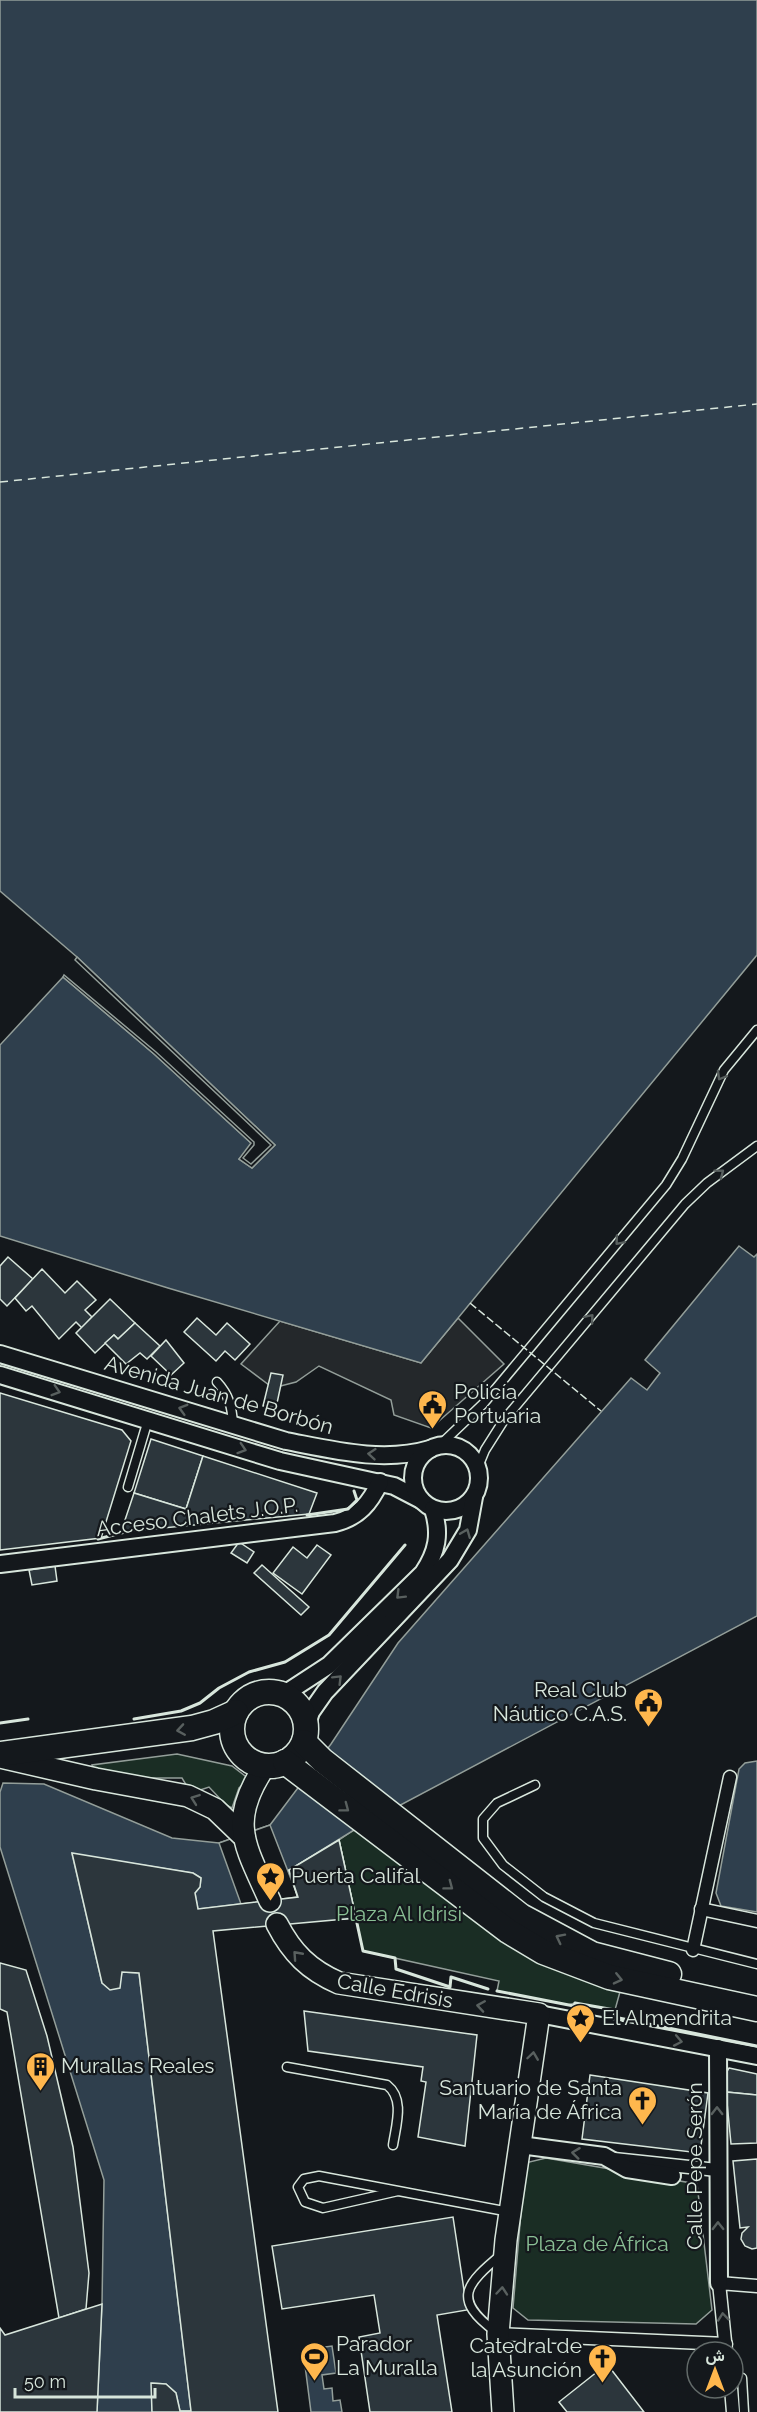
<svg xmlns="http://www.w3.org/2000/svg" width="757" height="2412" viewBox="0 0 757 2412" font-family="Raleway,Vazirmatn,sans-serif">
<rect width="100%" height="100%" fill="#14181c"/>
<g fill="#1a2d24" stroke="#939e99" stroke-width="1.5">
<polygon points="177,1754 232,1766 249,1779 239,1788 232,1808 226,1805 209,1787 191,1793 182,1778 137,1778 93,1768 92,1765"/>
<polygon points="355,1829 621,1988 615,2010 575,2003 568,2005 497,1991 499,1981 363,1951 339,1840"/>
<polygon points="546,2158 697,2184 712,2310 696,2324 528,2320 513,2308 525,2163"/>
</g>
<polygon fill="#24282b" stroke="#939e99" stroke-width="1.5" points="458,1318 504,1364 431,1428 394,1415 391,1400 319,1366 296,1382 273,1388 241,1364 280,1321 421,1363"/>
<g fill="#2f3f4d" stroke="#939e99" stroke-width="1.5">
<polygon points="0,0 757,0 757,955 421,1363 168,1288 0,1236 0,1045 63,977 154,1054 252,1144 239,1159 252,1168 275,1145 77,957 0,891"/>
<polygon points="739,1246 754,1257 757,1254 757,1616 359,1827 289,1870 298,1897 198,1909 195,1893 200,1887 201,1878 193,1873 72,1854 102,1983 119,1988 122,1972 139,1973 191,2411 180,2411 176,2393 166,2384 152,2383 152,2412 97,2412 102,2304 104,2180 0,1847 0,1792 3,1783 44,1784 172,1838 219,1843 270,1825 331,1744 398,1643 631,1378 647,1390 660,1373 645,1360"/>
<polygon points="757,1761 757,1912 721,1906 716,1893 739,1769 745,1763"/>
<polygon points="332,2346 336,2373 322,2375 324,2389 332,2388 333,2401 340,2400 342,2412 311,2412 303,2350"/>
</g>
<g fill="#14181c" stroke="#939e99" stroke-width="1.5">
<polygon points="77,957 275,1145 252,1168 239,1159 251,1143 154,1054 63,977 64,975 156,1052 254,1142 254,1145 243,1158 251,1164 271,1145 75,960"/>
<polygon points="270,1825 298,1897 241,1904 219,1843"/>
</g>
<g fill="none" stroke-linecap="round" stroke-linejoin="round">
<polyline stroke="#d8e6dc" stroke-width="1.5" stroke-dasharray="8 6" stroke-linecap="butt" points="0,482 757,404"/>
</g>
<g fill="#2c363c" stroke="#d8e6dc" stroke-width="1.5">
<polygon points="8,1257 33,1279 7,1306 0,1299 0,1266"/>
<polygon points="42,1269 65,1293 77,1281 96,1300 85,1310 92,1317 82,1328 76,1322 59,1339 32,1306 26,1311 15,1298"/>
<polygon points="110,1299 135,1323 118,1339 114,1335 95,1353 76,1333"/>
<polygon points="197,1318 216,1335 227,1323 250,1344 235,1360 225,1351 216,1361 184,1332"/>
<polygon points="135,1323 160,1346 147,1359 140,1353 126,1364 105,1343 114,1335 118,1339"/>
<polygon points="166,1340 184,1363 171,1375 151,1356"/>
<polygon points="271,1373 283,1375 276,1408 263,1406"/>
<polygon points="0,1393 122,1430 131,1441 101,1538 0,1550"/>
<polygon points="151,1439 203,1456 186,1509 134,1493"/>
<polygon points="203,1456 317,1493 309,1514 121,1532 134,1493 186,1509"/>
<polygon points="239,1542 254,1552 247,1563 231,1553"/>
<polygon points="317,1545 331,1555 302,1594 273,1573 293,1547 307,1558"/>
<polygon points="262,1565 309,1607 301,1615 254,1573"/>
<polygon points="55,1566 57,1581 32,1585 29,1570"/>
<polygon points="339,1840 356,1918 305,1921 289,1870"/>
<polygon points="339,1840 356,1918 213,1931 278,2412 152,2412 151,2383 166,2384 176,2393 180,2411 191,2411 139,1973 122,1972 120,1988 110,1990 102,1983 72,1853 193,1873 201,1878 200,1887 195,1893 198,1909 298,1897 289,1870"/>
<polygon points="0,1963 26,1970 47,2036 73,2147 89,2273 86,2309 59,2318 7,2012 0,2009"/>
<polygon points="304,2011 477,2035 465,2146 418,2137 426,2082 421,2081 423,2067 308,2051"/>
<polygon points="729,2068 757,2074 757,2095 727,2092 726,2073"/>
<polygon points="590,2075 708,2093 700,2153 582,2139"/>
<polygon points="726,2092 757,2095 757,2143 731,2144"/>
<polygon points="757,2159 757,2248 752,2249 745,2246 741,2239 742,2233 748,2227 740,2228 733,2161"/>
<polygon points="453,2217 467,2310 437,2315 452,2412 370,2412 359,2337 380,2333 374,2295 282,2309 272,2246"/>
<polygon points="102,2304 97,2412 0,2412 0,2328 5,2335"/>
<polygon points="607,2364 644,2412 567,2412 559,2402"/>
</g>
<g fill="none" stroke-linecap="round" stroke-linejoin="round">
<defs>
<g id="service">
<path d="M217,1382c12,13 15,25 16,42"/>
<polyline points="440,1445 483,1404 666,1185 682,1159 724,1070 757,1030"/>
<polyline points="478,1467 485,1450 504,1420 685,1204 707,1183 757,1146"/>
<polyline points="128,1487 148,1420"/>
<polyline points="535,1785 497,1803 483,1819 483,1838 503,1865 544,1897 594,1923 757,1964"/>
<path d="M287,2067l100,18c18,14 9,40 6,60"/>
<polyline points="398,2191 323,2208 305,2202 298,2187 304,2179 319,2176 510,2212"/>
<path d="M496,2332c-45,-33 -30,-48 6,-78"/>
<polyline points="742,2378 744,2412"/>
</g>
<g id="pedestrian">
<polyline points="701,1909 757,1921"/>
<polyline points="693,1950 730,1777"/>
<polyline points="614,2159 717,2170"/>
<polyline points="498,2334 726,2344"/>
<polyline points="726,2351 719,2283 757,2286"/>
<polyline points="731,2388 733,2412"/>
</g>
<g id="minor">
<path d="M0,1354l286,87c47,9 97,22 144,8"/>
<polyline points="0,1375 280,1461 394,1486 421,1500"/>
<circle cx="446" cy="1478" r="33"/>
<path d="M0,1564l335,-41c24,-6 35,-20 45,-41"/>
<path d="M283,1695l46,-30 94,-92c14,-21 18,-39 10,-64"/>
<polyline points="306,1727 311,1712 325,1692 450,1560 468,1530 474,1497"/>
<polyline points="539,2014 757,2056"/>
<polyline points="718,2048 719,2283"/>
<polyline points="520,2145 604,2156 627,2169 672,2176"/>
</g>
<g id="tertiary">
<polyline points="0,1757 96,1779 188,1796 215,1809 241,1834"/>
<path d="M265,1766c-38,56 -20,79 5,135"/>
<path d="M277,1924c15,29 32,46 62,59l200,31 -33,226 -8,94 5,78"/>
</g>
<g id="secondary">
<circle cx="269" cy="1729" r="37"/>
<polyline points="304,1742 322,1760 521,1916 592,1954 669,1974"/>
<polyline points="0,1754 192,1728 214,1722 236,1712"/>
<polyline points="285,1762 508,1931 543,1952 609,1977 757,2009"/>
</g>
</defs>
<use href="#service" stroke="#d8e6dc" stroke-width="11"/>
<use href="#pedestrian" stroke="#d8e6dc" stroke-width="15"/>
<use href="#minor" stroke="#d8e6dc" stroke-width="20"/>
<use href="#tertiary" stroke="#d8e6dc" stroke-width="24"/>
<use href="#secondary" stroke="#d8e6dc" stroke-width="27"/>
<use href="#service" stroke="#14181c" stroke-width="8"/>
<use href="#pedestrian" stroke="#14181c" stroke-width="12"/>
<use href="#minor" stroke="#14181c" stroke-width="16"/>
<use href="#tertiary" stroke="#14181c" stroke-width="21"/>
<use href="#secondary" stroke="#14181c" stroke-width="24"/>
<polyline stroke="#d8e6dc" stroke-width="1.5" stroke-dasharray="8 3" stroke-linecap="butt" points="470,1303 601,1411"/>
<g stroke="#d8e6dc" stroke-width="3">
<polyline points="307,1515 348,1509 357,1500 354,1491"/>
<polyline points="98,1539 125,1532"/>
<polyline points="134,1719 181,1711 200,1703 219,1688 249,1672 285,1662 329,1635 405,1545"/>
<polyline points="0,1723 28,1719"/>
<polyline points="355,1914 363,1951 395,1958 396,1969 450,1987 451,1977 488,1989"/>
<polyline points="497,1991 574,2006 575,2003 615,2010 614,2017 757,2046"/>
</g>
</g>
<defs><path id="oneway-chevron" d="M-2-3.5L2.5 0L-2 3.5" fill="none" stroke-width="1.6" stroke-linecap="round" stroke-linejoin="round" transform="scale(1.5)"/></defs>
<g stroke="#59605f">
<use href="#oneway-chevron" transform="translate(721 1076) rotate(120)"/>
<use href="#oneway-chevron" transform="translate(720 1173) rotate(-37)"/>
<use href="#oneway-chevron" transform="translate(619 1241) rotate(130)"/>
<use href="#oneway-chevron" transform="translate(590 1318) rotate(-50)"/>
<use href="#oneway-chevron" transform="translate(56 1391) rotate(17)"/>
<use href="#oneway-chevron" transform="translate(183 1409) rotate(-164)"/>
<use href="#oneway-chevron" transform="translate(242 1449) rotate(18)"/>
<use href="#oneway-chevron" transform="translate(372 1454) rotate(-175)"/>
<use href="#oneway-chevron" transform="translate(466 1533) rotate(-68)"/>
<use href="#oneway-chevron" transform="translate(400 1595) rotate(135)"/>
<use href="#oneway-chevron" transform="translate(338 1679) rotate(-45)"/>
<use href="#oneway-chevron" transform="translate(181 1730) rotate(171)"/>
<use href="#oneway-chevron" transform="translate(195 1799) rotate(-160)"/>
<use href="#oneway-chevron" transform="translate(345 1808) rotate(37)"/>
<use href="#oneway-chevron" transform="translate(449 1886) rotate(37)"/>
<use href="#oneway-chevron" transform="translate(560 1938) rotate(-153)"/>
<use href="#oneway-chevron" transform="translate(297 1955) rotate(-132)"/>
<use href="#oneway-chevron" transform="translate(618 1979) rotate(13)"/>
<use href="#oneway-chevron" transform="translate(481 2006) rotate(-171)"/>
<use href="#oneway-chevron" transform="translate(678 2041) rotate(11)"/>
<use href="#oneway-chevron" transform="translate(533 2056) rotate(-82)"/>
<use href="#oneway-chevron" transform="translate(717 2111) rotate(-90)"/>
<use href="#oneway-chevron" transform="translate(576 2153) rotate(-173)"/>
<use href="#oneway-chevron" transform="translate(718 2226) rotate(-91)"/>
<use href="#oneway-chevron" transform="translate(502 2291) rotate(-85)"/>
<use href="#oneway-chevron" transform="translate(723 2317) rotate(-96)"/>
</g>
<defs>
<symbol id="civic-pin" viewBox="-11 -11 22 30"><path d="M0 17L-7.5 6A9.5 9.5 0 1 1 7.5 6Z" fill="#ffb74d" stroke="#14181c"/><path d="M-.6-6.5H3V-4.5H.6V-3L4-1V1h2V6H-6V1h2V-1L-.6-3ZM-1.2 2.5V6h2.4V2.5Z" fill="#111"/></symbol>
<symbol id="sight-pin" viewBox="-11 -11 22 30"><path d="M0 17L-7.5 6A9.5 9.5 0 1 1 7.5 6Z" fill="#ffb74d" stroke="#14181c"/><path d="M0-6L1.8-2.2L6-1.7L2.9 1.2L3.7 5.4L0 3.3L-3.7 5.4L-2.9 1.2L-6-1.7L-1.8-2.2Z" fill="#111"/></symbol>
<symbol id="building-pin" viewBox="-11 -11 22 30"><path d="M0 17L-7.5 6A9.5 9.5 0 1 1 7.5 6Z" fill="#ffb74d" stroke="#14181c"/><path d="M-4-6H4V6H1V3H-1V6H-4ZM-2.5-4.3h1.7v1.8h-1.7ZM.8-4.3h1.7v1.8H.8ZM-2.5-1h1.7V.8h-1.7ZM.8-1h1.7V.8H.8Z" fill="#111"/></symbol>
<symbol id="church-pin" viewBox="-11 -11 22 30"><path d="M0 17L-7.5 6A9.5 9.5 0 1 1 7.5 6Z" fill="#ffb74d" stroke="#14181c"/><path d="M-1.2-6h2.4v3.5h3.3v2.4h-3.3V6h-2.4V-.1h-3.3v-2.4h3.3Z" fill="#111"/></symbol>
<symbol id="stadium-pin" viewBox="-11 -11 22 30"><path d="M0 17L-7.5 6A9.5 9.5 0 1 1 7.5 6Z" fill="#ffb74d" stroke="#14181c"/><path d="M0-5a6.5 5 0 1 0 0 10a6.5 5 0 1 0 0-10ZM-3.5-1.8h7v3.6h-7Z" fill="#111"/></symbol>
</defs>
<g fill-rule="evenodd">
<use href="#civic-pin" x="416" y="1388" width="33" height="45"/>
<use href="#civic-pin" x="632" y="1686" width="33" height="45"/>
<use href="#sight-pin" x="254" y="1860" width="33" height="45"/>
<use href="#sight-pin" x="564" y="2002" width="33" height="45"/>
<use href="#building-pin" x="24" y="2050" width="33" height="45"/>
<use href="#church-pin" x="626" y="2084" width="33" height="45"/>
<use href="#stadium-pin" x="298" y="2340" width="33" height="45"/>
<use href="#church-pin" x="586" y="2342" width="33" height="45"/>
</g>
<g text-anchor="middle" stroke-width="4.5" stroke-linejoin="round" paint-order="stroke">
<g font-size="21" fill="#d8e6dc" stroke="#14181c" text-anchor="start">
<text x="454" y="1399">Policía<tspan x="454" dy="24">Portuaria</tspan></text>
<text x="627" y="1697" text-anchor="end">Real Club<tspan x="627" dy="24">Náutico C.A.S.</tspan></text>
<text x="291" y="1883">Puerta Califal</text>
<text x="602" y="2025">El Almendrita</text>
<text x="61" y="2073">Murallas Reales</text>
<text x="622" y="2095" text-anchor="end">Santuario de Santa<tspan x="622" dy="24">María de África</tspan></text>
<text x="336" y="2351">Parador<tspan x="336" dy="24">La Muralla</tspan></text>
<text x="582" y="2353" text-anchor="end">Catedral de<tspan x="582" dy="24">la Asunción</tspan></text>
</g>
<g font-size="21" fill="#d8e6dc" stroke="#14181c">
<text transform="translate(219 1395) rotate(16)" y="7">Avenida Juan de Borbón</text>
<text transform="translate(197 1517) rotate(-7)" y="7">Acceso Chalets J.O.P.</text>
<text transform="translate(395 1991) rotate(10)" y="7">Calle Edrisis</text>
<text transform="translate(695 2166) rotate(-90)" y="7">Calle Pepe Serón</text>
</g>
<g font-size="21" fill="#8ac095" stroke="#14181c">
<text x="399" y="1921">Plaza Al Idrisi</text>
<text x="597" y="2251">Plaza de África</text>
</g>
</g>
<g transform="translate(715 2370)"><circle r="28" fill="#14181c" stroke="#626a69" stroke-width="1.5"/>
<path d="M0-4.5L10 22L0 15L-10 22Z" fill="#ffb74d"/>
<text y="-9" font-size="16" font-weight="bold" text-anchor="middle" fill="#d8e6dc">ش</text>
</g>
<path d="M15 2388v9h140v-9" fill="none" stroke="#d8e6dc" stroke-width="3"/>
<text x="24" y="2388" font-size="18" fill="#d8e6dc" stroke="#14181c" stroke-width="4.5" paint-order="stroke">50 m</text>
</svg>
